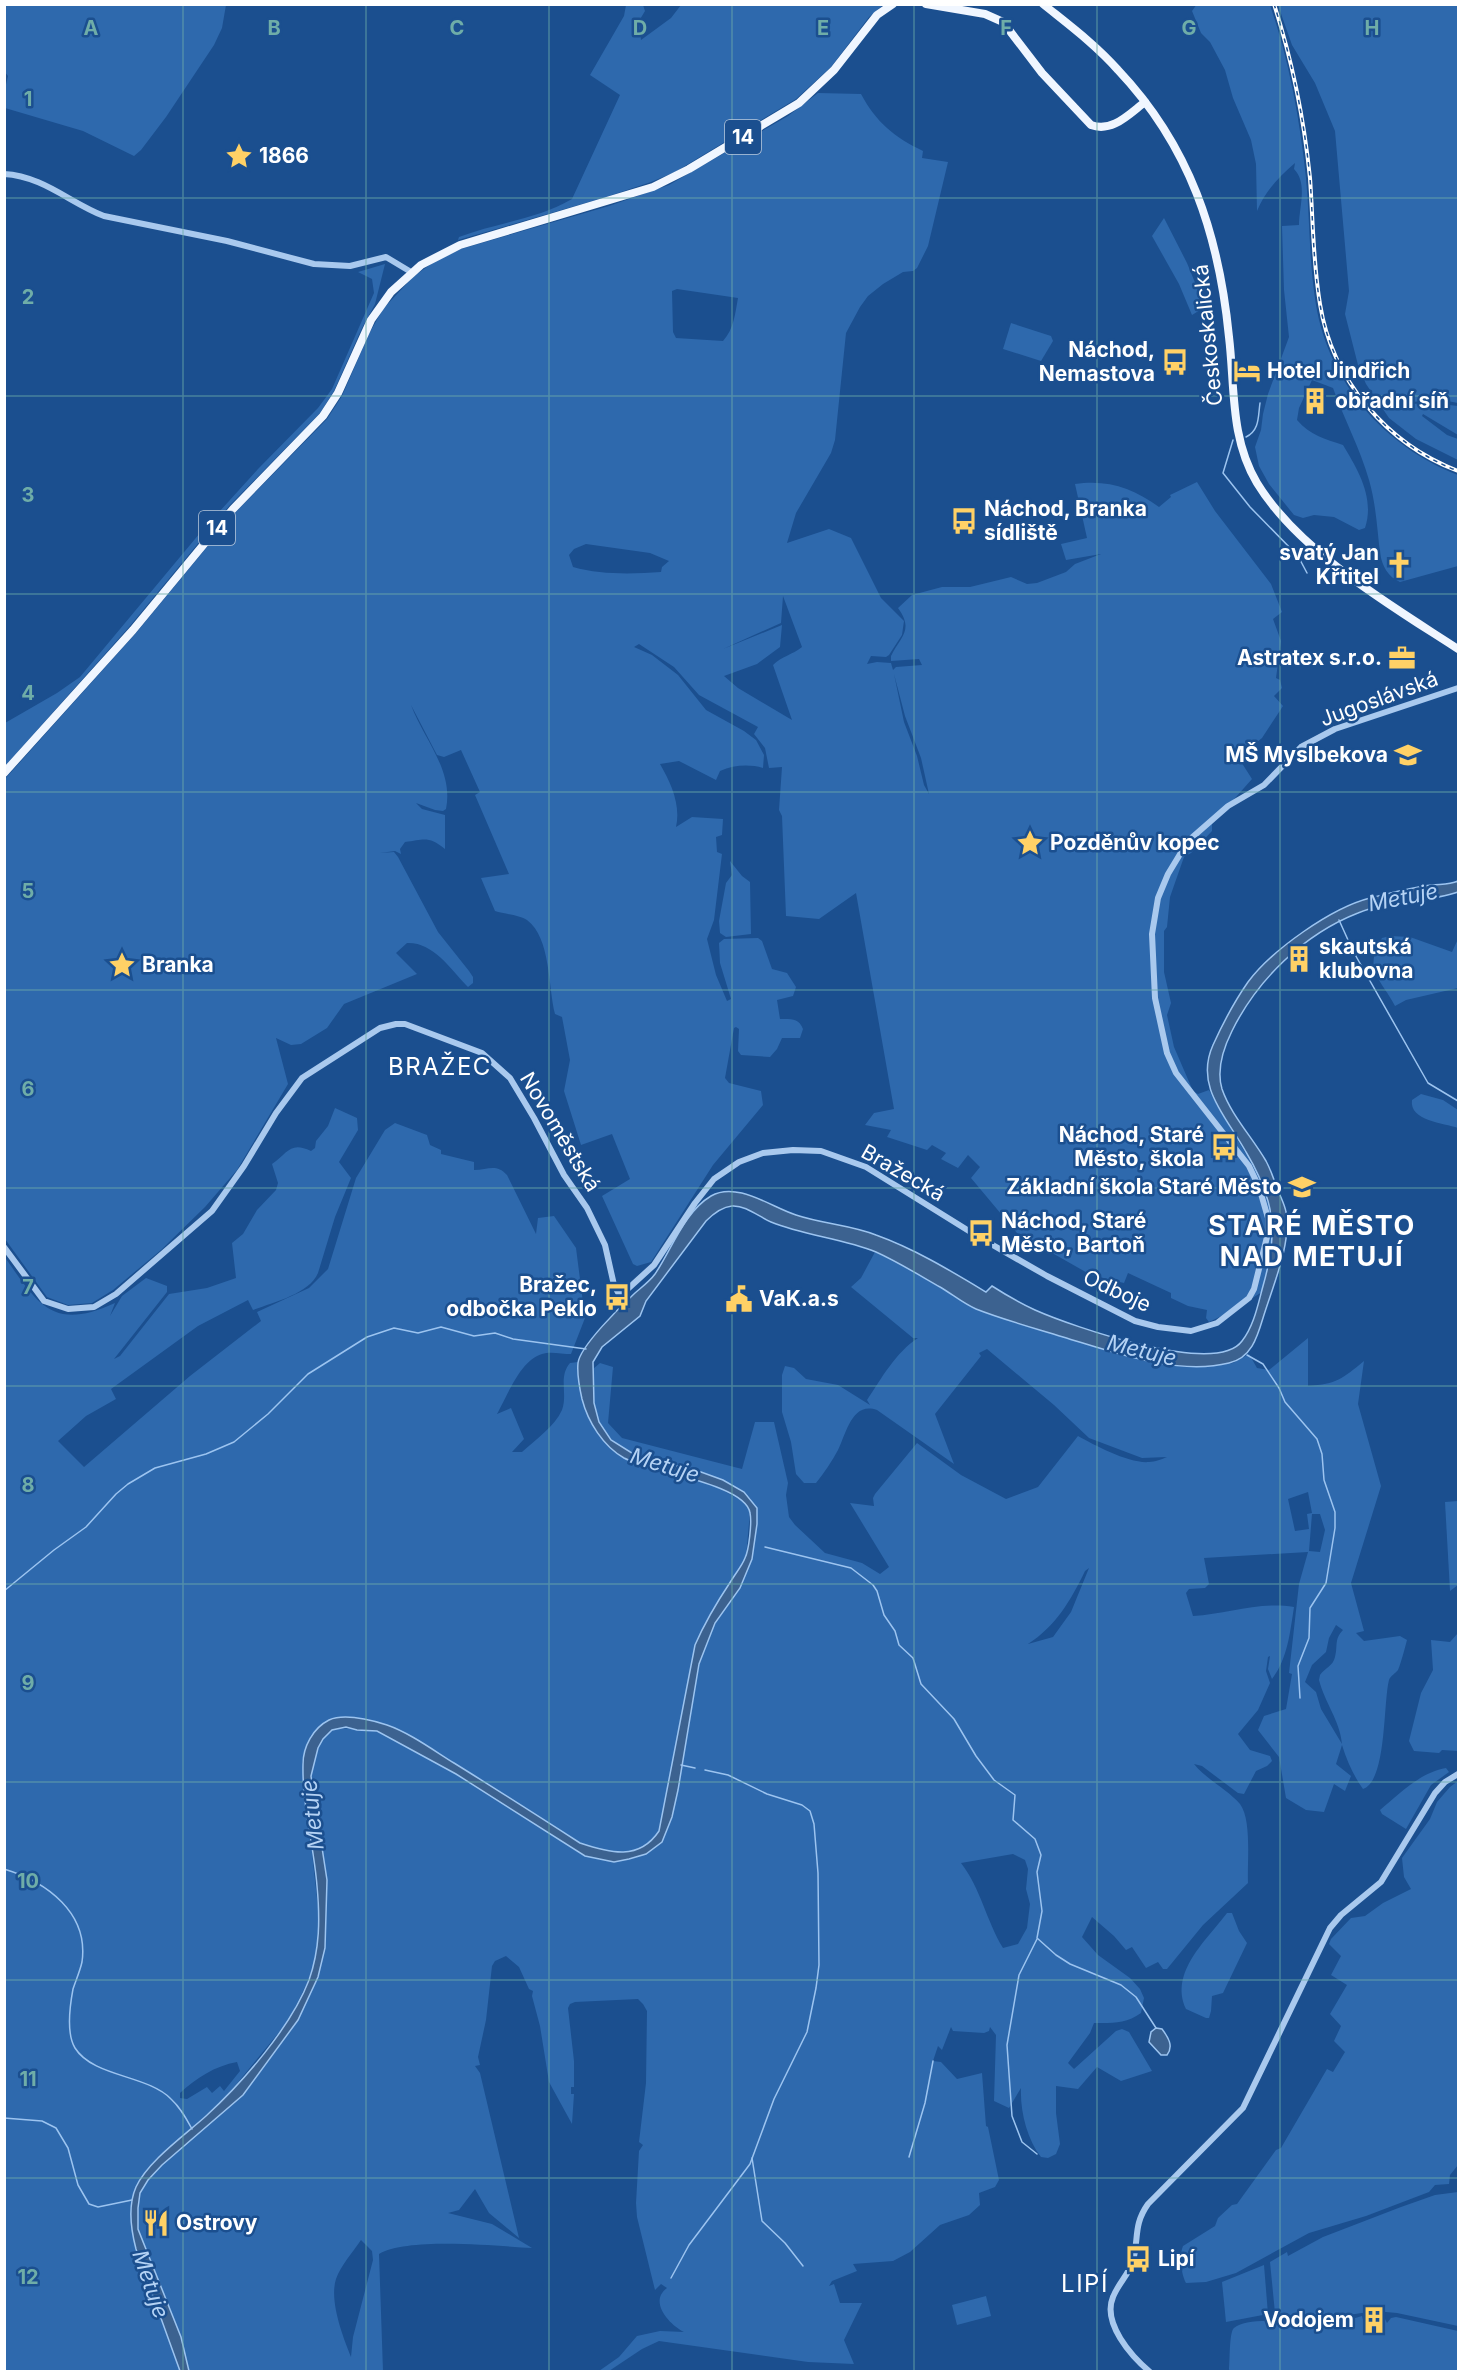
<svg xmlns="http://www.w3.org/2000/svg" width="1463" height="2376" viewBox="0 0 1463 2376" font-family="Inter,sans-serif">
<rect width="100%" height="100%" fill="#1b4f8f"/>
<g fill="#2e69ad" fill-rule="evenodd">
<polygon points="5,4 226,4 226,5 222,28 214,45 166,117 141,150 134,156 83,131 5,108 5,89 8,76 4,71"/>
<path d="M742,4l4,2 2,-2 135,1 -14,12 -38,50 -35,32 -121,73 -24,10 -45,15 -148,43 1,-3c37,-14 79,-18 113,-38l48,-104 -30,-20 34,-59 2,-11h17l2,6 -6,10 2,19 30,-22 10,-13z"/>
<path d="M1197,4l73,1c19,55 30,115 36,173 4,42 3,85 10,127 13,78 69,142 142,170v91l-58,16c-12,-5 -18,-16 -20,-29 -3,-25 -4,-49 -11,-73 -9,-32 -25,-61 -36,-92l-21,-8 -13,28 -2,12c13,15 28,19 46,25 15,25 32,53 22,83l-6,2 -25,-13 -20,-2 -11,3 -9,-3 -25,-31 -10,-18 -4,-19 6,-17 2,-16 5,-20 21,-57 -5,-47 -2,-64 17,-1c0,-18 9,-42 -5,-56l1,-6c-16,14 -30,28 -38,48l-1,-47 -5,-24 -18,-42 -8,-28 -15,-28 -9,-9 -9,-22z"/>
<polygon points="1278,5 1458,5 1458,403 1442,400 1410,402 1411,404 1432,403 1458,406 1458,435 1423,414 1422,416 1447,435 1458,439 1458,460 1416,439 1389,418 1366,384 1358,365 1345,314 1349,291 1335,131 1315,83 1292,45"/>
<path d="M818,93l43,1c15,28 33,43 62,57l-1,7 26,4 -20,84 -11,22 -4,3 -10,1 -20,12 -15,12 -8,11 -14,26 -11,107 -4,13 -35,60 -9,30 42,-14 22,9 30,60 23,23 -2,14 -13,20 -3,2 -15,-1 -4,8 10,-2 14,1 2,7 3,-3 26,-2 -3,-6 -28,2v-5c10,-20 23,-26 7,-48l14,-13 30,-8h28l41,-10 16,7 10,-1 29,-11 9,-8 26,-10 -35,6 -5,-16 26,-6 -12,-54c32,-5 58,4 84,23l12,-10 -1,-2 27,-13 18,29 56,73 11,28 -9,7 8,22 -5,37 4,2 2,8 -8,8 9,10 -21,32 -24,19 14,22 -40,45v7l-21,22 -7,4 -14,40 -3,30 -3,4v41l7,31 -4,12 7,32 19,44 5,3 11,-4c22,46 59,85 64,138 2,20 -6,44 -11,64l-30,19 -23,11 -3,-4 1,-8 -19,-4 -17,-8v-5l-43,-20 -4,10 -33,-8 -74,-42 -46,-55 9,-11 -12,-12 -10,13 -17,-9 5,-6 -14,-8 -5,5 -40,-13 4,-7 -26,-5 9,-12 20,-4 -38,-216 -37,26 -33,-3 -4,-100 -3,-6 3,-43 -13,1 -4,-20 -11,-14 4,-7 -59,-32 -25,-28 -35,-23 -5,3 18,8 26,20 28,35 38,21 12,9 8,15 -1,13c-14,-4 -29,-3 -43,3l-4,9 -37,-19 -19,3c11,19 21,41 16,63l16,-10 31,2 -1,16 -6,2 1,15 5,2 -8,66 -7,19 9,36 11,26 4,-2 -11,-36 -1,-20 5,-4 34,-1 4,3 10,28 15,4 9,14 -3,9 -16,4 3,19c11,0 19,-1 23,10l-3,9h-18l-5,11 -7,8 -29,-2 -3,-4 1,-22 -3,-2 -2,1 -9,50 4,5 32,8 2,14 -50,60 -62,97 -14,4 -4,-2 -31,-68 28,-17 -18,-45 -31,11 -17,-54 6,-31 -8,-43 -7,-3c-7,-27 -4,-76 -28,-94 -7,-5 -23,-6 -32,-9l-14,-33 28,-4 -34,-79 5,-3 -19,-42 -17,7 -7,-2 -26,-50c12,33 43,65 35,104l-3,2 -8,-1 -19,-7 6,6 23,6v34c-16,-13 -20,-10 -40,-7l-5,7 1,5 -6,-3 -15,2 14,-1 4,5 40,75 31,39 4,6v6l-5,4 -2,-2c-16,-17 -33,-43 -59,-42l-11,10 21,21 -73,30 -17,24 -26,16 -10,1 -15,-7 12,46 -51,86 -32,37 -44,43 -48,40 -21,13 -24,2 -21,-8 -42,-58 -1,-459 132,-147 100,-121 91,-93 15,-23 27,-62 14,-25 31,-33 20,-14 27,-13 148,-43 60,-21 119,-69zM677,289l61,9c-3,16 -4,31 -15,43l-47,-3 -3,-6 -1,-41zM586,544l64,9 19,8 -7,6 -1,5c-28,2 -60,3 -88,-5l-4,-12 5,-6zM783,596l19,51c-10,8 -20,9 -29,18l19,55 -54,-32 -14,-12 33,-12 23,-17 2,-22 -59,24 58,-26zM894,674l11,42 16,42 8,36 -5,-9 -7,-29 -13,-34z"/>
<polygon points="1164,218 1187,263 1205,307 1192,315 1179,284 1152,236"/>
<polygon points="385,264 375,304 361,330 334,391 320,413 229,506 129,627 5,766 5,723 57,693 80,677 200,533 258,469 318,408 332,389 374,293 372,279 358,272"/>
<polygon points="1011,323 1051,336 1053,341 1041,361 1003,349"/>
<polygon points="730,861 742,876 750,882 751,934 726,937 720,933 719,921 726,883 732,875"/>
<path d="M1390,936l20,1 42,15 6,-13v49l-52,12 -11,6c-13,-26 -33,-36 -13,-68z"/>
<path d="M1421,1094l22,6 15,10v18c-14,-5 -49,-7 -46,-28z"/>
<path d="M335,1108l22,10 1,12 -19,32 12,16 -16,39 -17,56c-9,21 -44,29 -65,37l-5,-10 -50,26 -87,63 5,10 -30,17 -28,25 26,26 106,-91 71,-55 -4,-9 52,-24 19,-19 28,-91 29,-48 10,-7 32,12 3,10 11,5v4l33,8v8c14,0 22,-7 33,5l29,59 2,-16 16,-2 22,32 9,70 -14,36c-9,0 -21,-3 -29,0 -22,6 -35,43 -45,60l14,-6 13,31 -12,13h10c13,-12 33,-26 40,-42 6,-16 -4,-33 8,-47l8,-1 5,38 12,30 51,37 65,17 35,19 4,8 -4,47 -42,67 -45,206c-20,30 -49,22 -79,12l-156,-99 -36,-19 -20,-5 -57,15 -9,28 17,153 -3,43 -9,24 -18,37 -63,77 -69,63 -20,26 -1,63 44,122h-175l-1,-1115c34,48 48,76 111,47l-5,13 12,-20 24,-18 21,8v6l-53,67 6,-3 49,-62 38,-6 29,-10 -4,-35 11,-9 14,-24 19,-20 2,-7 -6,-19c16,-11 18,-23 39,-13l4,-3 1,-7 12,-15zM237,2062l3,9 -16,20 -4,-5 -8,7 -5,-6 -20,12 -7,-1v-5c16,-15 35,-27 57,-31z"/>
<path d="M875,1252l44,23 55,33 153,48 60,10 19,1 27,-4 16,-9 8,14 12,2 39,-32v48c29,-2 34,-7 56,-25l-6,43 23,82 -30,97 13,48 -8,2 8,8 36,-5 7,4c-1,4 -7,27 -9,30 -3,4 -7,5 -9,10 -6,23 -2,101 -26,109 -10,-14 -16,-28 -21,-44l-6,19 15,12 -6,15 -11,-7 -10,28 -18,-2 -20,-12 -7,-41 -21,-27 6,-14 22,-7 6,-35 -3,-1 10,-89 9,-32 -104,6 5,26 -4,4 -16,1 -3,4 7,23c34,-2 66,-15 101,-9 -4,25 -6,51 -22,72l-4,-10 2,-13 -2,1 -2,14 4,12 -12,27 -20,24 12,16 20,6 2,5 -5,5 -11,5 -12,23 -6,-1 -36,-27 -8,-2c13,16 33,25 46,40 12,16 7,59 8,79l-45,42 -36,44h-4l-5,-7 -12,6 -14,-21 -6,3 -12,-14 -22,-19 -10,20 16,18 32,23 10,11 4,9 -3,15c-15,11 -29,10 -47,10l-4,10 -22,30 6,6 42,-38 6,-2 7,3 23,39 -31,10 -24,-14 -19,22 -22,-3v27l4,31 -4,10 -8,4 -7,-1c-14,-18 -21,-46 -20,-69l-12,20 -15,-7 2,-66 -6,-8 -1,4 -5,2 -31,-2 -2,-4 -9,23 -4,-4 -5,15 8,1 16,17 25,-6 4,53 2,1 11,53 -4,7 -16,6 1,12 -11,10 -29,10 -30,27 -17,9 -40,3 4,7 -25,10 -3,5 5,-2 6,19h22l-18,37 10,24 -46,-2 -149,-21 -17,8 -33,22h-10l20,-14 18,-21 23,-5 24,1c-14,-7 -36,-30 -17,-44l-6,-4 -6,6 -18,-73 -1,-14 3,-52 4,-6 -4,-3 7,-59 1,-72 -4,-7 -5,-5 -63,3 -5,2 -2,4 6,53v26h-3v7h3l-2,30 -23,-42 -9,-56 -8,-30 1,-5 -4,-2 -10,-22 -13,-11 -11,5 -3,5 -6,54 -8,37 2,8 -5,1 5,7 39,165 -30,-25 -14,-24 -16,21 -11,3 44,11 40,24c-35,-2 -124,-11 -153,6l4,117h-194l-8,-34 -43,-108v-21l2,-15 8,-13 14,-15 81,-70 35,-47 47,-100 -14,-172c4,-15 6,-37 20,-46 6,-3 37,-1 45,0 14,4 36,19 49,26 54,31 107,66 160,100 42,12 69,3 87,-39l27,-153 16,-41 25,-35 12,-29 -1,-60c-41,-39 -124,-24 -151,-75 -9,-16 -7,-38 -7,-55l7,-6 13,4 -5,56 14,15 120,31 13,-47h19l14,61 -2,12 3,22 6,8 30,28 37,10 18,11 9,-7 -39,-64 24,3 -1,-8 2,-4 42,-51 44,32 45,24 32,-12 40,-51c16,9 52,28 71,26 6,0 13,-3 18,-5l-25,1 -53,-20 -35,-33 -67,-56 -8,4 2,3 -46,58 19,50 -77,-54c-25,-9 -31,24 -39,40 -6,11 -14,23 -22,33h-12l-8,-9 -5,-32 -9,-30v-37l3,-9 9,2 12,11 32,6 32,20 -3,-5c14,-21 29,-48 51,-62h-5l-62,-51 10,-9zM1308,1492l4,21 -5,1 2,15 -14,2 -7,-32zM1312,1514h8l5,16 -5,22 -11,-1zM1089,1568l-18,44 -18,25 -25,7c28,-18 43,-44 57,-73zM1336,1625l7,5c-9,9 -5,16 -8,27 -2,9 -10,11 -15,18l-1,5c6,23 21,41 23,64l-21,-35 -5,-17 -11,-10 7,-17 14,-13 3,-14zM1013,1854l12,6 3,9 -2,20 4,15 -3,24 -9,16 -15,4c-17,-28 -22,-59 -42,-85zM361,2240l11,11 1,9 -20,77 -2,20c-8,-20 -22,-56 -15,-78 5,-14 17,-27 25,-39z"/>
<polygon points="1458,1501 1458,1585 1450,1591 1445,1502"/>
<polygon points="1458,1633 1458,1751 1442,1750 1439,1753 1414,1751 1409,1741 1421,1693 1433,1670 1431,1640 1450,1642"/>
<path d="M1446,1768l3,4 -18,13 -25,44 -24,-15 -2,-4c19,-16 41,-38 66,-42z"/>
<path d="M1458,1781v384l-8,10 -1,9 -14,1 -6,7 -63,24 -57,17 -73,40 -30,9 -20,1c-5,-9 -7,-28 -3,-37l32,-20 3,-8 14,-13 5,-1 39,-54 5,-2 46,-79 6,3 12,-20 -11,-11 7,-15 -11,-12 17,-29 -16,-10 10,-19 -12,-12 2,-5 20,-21 14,-2 18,-13 28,-14 -7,-12 -2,-19 28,-39 7,-17 13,-15z"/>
<path d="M1227,1913h5l7,18 8,12 -24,50 -11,3 -1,15 -2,7h-3l-20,-9c-17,-37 21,-69 41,-96z"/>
<polygon points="1458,2192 1458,2326 1397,2313 1375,2311 1322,2319 1275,2313 1270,2262 1287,2252 1288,2256 1323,2237 1401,2207 1435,2195"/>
<polygon points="1264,2265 1268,2314 1226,2322 1222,2282"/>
<polygon points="986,2296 991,2316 957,2325 952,2305"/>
<path d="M1362,2316l4,15 6,4 12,-2 1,-14 2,4 4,-5 5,-1 62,14v40l-228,1 -1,-3c1,-7 0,-37 5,-41 14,-13 68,-4 87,-4 14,0 28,-4 41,-8z"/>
</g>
<g fill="#3c6290" stroke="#9cc4f0" stroke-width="1.5">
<path d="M1458,881v11c-32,11 -69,8 -100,21 -54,21 -101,67 -126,118 -9,18 -16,38 -10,58 9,26 30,48 44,72 6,11 9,23 14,34 2,5 5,11 6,17 6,31 -14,76 -23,106 -6,20 -12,40 -34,45 -52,13 -116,-11 -166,-26 -29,-9 -59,-17 -87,-28 -12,-5 -24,-15 -36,-22 -21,-12 -42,-25 -64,-35 -33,-14 -71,-16 -105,-30 -12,-5 -25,-17 -39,-16 -10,1 -19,8 -26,15l-60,80 -6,15 -38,31 -9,15 1,41 5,19 12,18 24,15 66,17 22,8 21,12 13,16v16l-5,35 -12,29 -25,35 -16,41 -21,126 -6,27 -10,25 -16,12 -17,5 -15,3 -29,-6 -129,-82 -79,-43 -20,-1 -11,-3 -14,3 -9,9 -5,9 -7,28 16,104 -2,68 -7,29 -20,43 -55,75 -81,70 -14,15 -8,13 -2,15v21l43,108 8,34h-9l-44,-122c-5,-19 -8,-44 0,-62 12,-26 49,-52 70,-71 37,-34 85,-89 103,-136 11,-31 11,-62 8,-94 -3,-40 -15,-81 -14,-122 0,-17 10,-36 26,-44 16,-7 42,0 58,5 23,8 46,25 67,38 42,26 84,53 126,80 30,10 59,18 79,-12l36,-186c10,-23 22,-43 36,-64 4,-7 11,-15 14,-23 4,-8 7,-36 5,-45 -4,-29 -102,-42 -126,-55 -21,-12 -36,-36 -42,-59 -2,-9 -5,-26 -4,-36 2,-17 44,-58 57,-70 7,-6 15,-12 20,-19 17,-25 29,-62 56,-78 26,-15 60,11 85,19 27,9 55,10 80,20 39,14 75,36 110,57l6,-6c14,9 28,17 43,24 36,16 181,67 207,31 12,-15 16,-37 21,-55 8,-28 13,-57 5,-85 -5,-17 -13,-34 -22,-49 -19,-35 -52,-65 -33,-107 10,-22 21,-43 35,-63 24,-32 83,-74 122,-84 20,-5 42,-11 62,-13 10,-1 17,0 26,-4z"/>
<path d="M1156,2028l6,1c6,8 12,17 5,26h-6l-12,-13 2,-10z"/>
</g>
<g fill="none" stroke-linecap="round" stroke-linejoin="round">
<g stroke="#9cc4f0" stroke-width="1.5">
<path d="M1246,437c14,-7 12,-21 14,-34"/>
<polyline points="1233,440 1223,473 1250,507 1298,556 1307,573"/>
<polyline points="1339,920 1353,951 1428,1083 1458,1101"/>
<polyline points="1247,1355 1263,1364 1279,1388 1285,1402 1317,1439 1322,1454 1324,1480 1335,1512 1335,1528 1326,1583 1310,1608 1309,1638 1298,1666 1300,1698"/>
<polyline points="765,1547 851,1568 873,1585 877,1591 884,1615 895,1631 899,1645 913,1658 921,1684 954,1719 976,1756 994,1780 1015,1795 1013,1820 1035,1839 1041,1855 1037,1872 1042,1911 1037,1938 1056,1955 1070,1964 1121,1985 1136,1997 1156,2028"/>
<polyline points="4,1591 54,1550 86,1527 116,1494 128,1484 155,1468 206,1454 234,1442 268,1414 308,1374 367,1337 394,1328 418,1333 441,1327 474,1336 495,1333 513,1339 586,1349"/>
<polyline points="681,1765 695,1768"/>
<path d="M4,1869c43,13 85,44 78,93 -2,9 -6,18 -9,27 -3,16 -7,44 2,59 18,29 73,27 96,51 9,8 15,19 21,30"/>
<polyline points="4,2118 42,2121 56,2128 68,2148 78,2185 89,2204 98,2207 132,2200"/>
<polyline points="1037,2154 1022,2142 1012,2116 1007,2045 1019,1975 1037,1939"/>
<polyline points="909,2157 925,2103 933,2061"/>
<polyline points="752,2158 762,2221 785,2243 803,2266"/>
<polyline points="671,2278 689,2245 750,2164 774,2099 807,2032 816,1988 819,1965 818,1873 814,1824 810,1811 802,1805 767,1794 728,1775 705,1770"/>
</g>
<g stroke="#a9c9ee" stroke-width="6">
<path d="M4,174c39,2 66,29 100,42l123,25 87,23 36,2 36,-9 25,15"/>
<polyline points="4,1247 44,1301 68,1309 94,1307 116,1294 212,1211 244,1166 276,1113 302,1078 380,1028 396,1024 405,1024 482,1053 510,1078 534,1118 564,1175 587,1208 605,1245 614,1285 620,1296 654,1265 695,1203 714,1179 739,1162 763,1153 793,1150 821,1151 866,1167 977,1236 1047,1276 1135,1321 1158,1327 1191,1331 1217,1323 1249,1298 1254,1289 1268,1233 1268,1218 1259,1187 1249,1166 1176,1073 1167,1053 1155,998 1152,934 1158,898 1168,874 1188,841 1228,806 1264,785 1301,747 1335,729 1458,688"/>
<path d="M1150,2372c-19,-16 -48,-49 -37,-75 5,-13 16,-23 20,-36 6,-22 0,-36 15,-57l95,-96 87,-180 11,-13 40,-33 54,-89 10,-11 13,-8"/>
</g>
<g stroke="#f0f6ff" stroke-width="8">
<path d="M926,4l59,10 18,8 39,51 49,52c21,8 38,-11 54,-23"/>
<path d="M1043,4c26,21 53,41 75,66 72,76 101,165 111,267 6,50 1,101 28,146 42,69 135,123 201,166"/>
<polyline points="4,773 133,630 233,509 323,416 338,393 371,320 391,292 421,265 460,245 653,187 689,169 799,103 834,70 877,15 893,4"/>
</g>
<defs>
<path id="rail" d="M1274,4c18,56 30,115 36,174 3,42 3,85 10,126 12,76 67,140 138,167"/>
</defs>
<use href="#rail" stroke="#fff" stroke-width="4"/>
<use href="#rail" stroke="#1b4f8f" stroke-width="1.5" stroke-dasharray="4.5" stroke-linecap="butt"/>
</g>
<path fill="none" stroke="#6fada8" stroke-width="1.5" stroke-opacity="0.55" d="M183,4v2368M366,4v2368M549,4v2368M732,4v2368M914,4v2368M1097,4v2368M1280,4v2368M4,198h1454M4,396h1454M4,594h1454M4,792h1454M4,990h1454M4,1188h1454M4,1386h1454M4,1584h1454M4,1782h1454M4,1980h1454M4,2178h1454"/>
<defs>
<symbol id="sight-bare" viewBox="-9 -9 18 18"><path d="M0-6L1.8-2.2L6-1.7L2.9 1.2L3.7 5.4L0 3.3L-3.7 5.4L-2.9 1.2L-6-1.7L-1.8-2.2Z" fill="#ffd166" stroke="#1b4f8f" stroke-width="2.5" paint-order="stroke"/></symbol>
<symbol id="bus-bare" viewBox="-9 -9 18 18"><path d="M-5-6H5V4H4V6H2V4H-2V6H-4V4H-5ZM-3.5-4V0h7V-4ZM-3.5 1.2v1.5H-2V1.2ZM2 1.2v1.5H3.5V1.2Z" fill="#ffd166" stroke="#1b4f8f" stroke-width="2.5" paint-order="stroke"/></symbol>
<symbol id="hotel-bare" viewBox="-9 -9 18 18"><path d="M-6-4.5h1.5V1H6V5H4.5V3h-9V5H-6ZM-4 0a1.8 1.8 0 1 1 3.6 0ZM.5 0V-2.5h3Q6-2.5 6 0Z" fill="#ffd166" stroke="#1b4f8f" stroke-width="2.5" paint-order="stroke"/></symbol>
<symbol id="building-bare" viewBox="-9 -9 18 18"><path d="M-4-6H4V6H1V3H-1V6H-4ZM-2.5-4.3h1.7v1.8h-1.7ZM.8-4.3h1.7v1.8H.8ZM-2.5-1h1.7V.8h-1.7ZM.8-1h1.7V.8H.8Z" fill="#ffd166" stroke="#1b4f8f" stroke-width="2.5" paint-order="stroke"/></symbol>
<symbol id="church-bare" viewBox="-9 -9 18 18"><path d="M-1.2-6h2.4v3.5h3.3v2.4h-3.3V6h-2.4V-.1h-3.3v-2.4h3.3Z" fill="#ffd166" stroke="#1b4f8f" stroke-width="2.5" paint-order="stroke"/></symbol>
<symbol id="office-bare" viewBox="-9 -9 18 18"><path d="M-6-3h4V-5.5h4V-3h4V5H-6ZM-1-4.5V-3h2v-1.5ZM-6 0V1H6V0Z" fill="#ffd166" stroke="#1b4f8f" stroke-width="2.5" paint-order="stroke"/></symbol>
<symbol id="school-bare" viewBox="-9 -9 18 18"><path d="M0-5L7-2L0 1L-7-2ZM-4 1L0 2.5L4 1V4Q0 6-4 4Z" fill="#ffd166" stroke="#1b4f8f" stroke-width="2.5" paint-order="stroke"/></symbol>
<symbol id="civic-bare" viewBox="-9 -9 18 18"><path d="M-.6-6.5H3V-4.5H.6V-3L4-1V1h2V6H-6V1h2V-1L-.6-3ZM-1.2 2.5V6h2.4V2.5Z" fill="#ffd166" stroke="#1b4f8f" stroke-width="2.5" paint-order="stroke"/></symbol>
<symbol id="restaurant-bare" viewBox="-9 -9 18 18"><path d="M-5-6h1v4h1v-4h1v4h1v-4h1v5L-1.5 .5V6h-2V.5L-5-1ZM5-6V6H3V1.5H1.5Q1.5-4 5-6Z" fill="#ffd166" stroke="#1b4f8f" stroke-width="2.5" paint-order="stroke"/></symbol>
</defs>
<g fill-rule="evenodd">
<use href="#sight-bare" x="220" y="137" width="38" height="38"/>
<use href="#bus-bare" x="1156" y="343" width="38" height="38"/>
<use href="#hotel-bare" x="1228" y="352" width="38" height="38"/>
<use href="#building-bare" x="1296" y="382" width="38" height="38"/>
<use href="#bus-bare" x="945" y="502" width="38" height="38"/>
<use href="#church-bare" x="1380" y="546" width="38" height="38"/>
<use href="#office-bare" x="1383" y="639" width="38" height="38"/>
<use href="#school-bare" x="1389" y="736" width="38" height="38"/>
<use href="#sight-bare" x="1011" y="824" width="38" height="38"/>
<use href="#building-bare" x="1280" y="940" width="38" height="38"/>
<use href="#sight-bare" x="103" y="946" width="38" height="38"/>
<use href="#bus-bare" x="1205" y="1128" width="38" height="38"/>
<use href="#school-bare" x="1283" y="1168" width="38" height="38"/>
<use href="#bus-bare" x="962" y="1214" width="38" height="38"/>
<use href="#bus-bare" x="598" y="1278" width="38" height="38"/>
<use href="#civic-bare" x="720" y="1280" width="38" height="38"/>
<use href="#restaurant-bare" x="137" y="2204" width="38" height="38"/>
<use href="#bus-bare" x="1119" y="2240" width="38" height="38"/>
<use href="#building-bare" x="1355" y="2301" width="38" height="38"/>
</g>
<g text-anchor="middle" stroke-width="5" stroke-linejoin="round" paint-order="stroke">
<g fill="#1b4f8f" stroke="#bbcadd" stroke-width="1.5">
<rect x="725" y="120" width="36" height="34" rx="4.5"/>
<rect x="199" y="511" width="36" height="34" rx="4.5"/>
</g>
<g font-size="20" font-weight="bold" fill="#fff">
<text x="743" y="144">14</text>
<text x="217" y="535">14</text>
</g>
<g font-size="21" font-weight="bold" fill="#fff" stroke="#1b4f8f" text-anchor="start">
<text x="259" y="163">1866</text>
<text x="1155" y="357" text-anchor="end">Náchod,<tspan x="1155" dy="24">Nemastova</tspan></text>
<text x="1267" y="378">Hotel Jindřich</text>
<text x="1335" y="408">obřadní síň</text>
<text x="984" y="516">Náchod, Branka<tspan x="984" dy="24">sídliště</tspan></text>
<text x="1379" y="560" text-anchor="end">svatý Jan<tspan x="1379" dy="24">Křtitel</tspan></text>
<text x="1382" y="665" text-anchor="end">Astratex s.r.o.</text>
<text x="1388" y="762" text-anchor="end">MŠ Myslbekova</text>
<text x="1050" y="850">Pozděnův kopec</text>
<text x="1319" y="954">skautská<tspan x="1319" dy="24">klubovna</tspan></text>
<text x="142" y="972">Branka</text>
<text x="1204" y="1142" text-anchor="end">Náchod, Staré<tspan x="1204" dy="24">Město, škola</tspan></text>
<text x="1282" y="1194" text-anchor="end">Základní škola Staré Město</text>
<text x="1001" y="1228">Náchod, Staré<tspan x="1001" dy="24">Město, Bartoň</tspan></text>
<text x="597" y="1292" text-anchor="end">Bražec,<tspan x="597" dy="24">odbočka Peklo</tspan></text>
<text x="759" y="1306">VaK.a.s</text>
<text x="176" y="2230">Ostrovy</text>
<text x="1158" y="2266">Lipí</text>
<text x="1354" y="2327" text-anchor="end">Vodojem</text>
</g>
<g font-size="21" fill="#fff" stroke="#1b4f8f">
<text transform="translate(1208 335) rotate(-96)" y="7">Českoskalická</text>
<text transform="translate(1379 699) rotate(-20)" y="7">Jugoslávská</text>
<text transform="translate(560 1132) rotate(59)" y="7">Novoměstská</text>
<text transform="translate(903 1173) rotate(30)" y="7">Bražecká</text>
<text transform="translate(1117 1291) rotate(25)" y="7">Odboje</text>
</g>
<g font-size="22" font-style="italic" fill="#b5d3f5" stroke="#1b4f8f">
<text transform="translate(1403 897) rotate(-11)" y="8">Metuje</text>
<text transform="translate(1142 1350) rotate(14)" y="8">Metuje</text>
<text transform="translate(665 1465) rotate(17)" y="8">Metuje</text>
<text transform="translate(312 1815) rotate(-96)" y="8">Metuje</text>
<text transform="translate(151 2284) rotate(71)" y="8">Metuje</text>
</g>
<g font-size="24" letter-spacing="1.5" fill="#fff" stroke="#1b4f8f">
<text x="440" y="1075">BRAŽEC</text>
<text x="1085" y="2292">LIPÍ</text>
</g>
<g font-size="27" font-weight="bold" letter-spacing="1.5" fill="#fff" stroke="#1b4f8f">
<text x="1312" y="1235">STARÉ MĚSTO<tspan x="1312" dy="31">NAD METUJÍ</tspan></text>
</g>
</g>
<g font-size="20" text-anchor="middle" font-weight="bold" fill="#6fada8" stroke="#1b4f8f" stroke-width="5" stroke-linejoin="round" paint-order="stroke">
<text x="91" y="35">A</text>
<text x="274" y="35">B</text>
<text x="457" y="35">C</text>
<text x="640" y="35">D</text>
<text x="823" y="35">E</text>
<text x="1006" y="35">F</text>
<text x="1189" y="35">G</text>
<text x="1372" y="35">H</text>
<text x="28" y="106">1</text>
<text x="28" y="304">2</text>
<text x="28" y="502">3</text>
<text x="28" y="700">4</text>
<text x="28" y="898">5</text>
<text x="28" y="1096">6</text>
<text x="28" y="1294">7</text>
<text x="28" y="1492">8</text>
<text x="28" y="1690">9</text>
<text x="28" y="1888">10</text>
<text x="28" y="2086">11</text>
<text x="28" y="2284">12</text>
</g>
<rect width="1463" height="2376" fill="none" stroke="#ffffff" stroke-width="12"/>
</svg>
